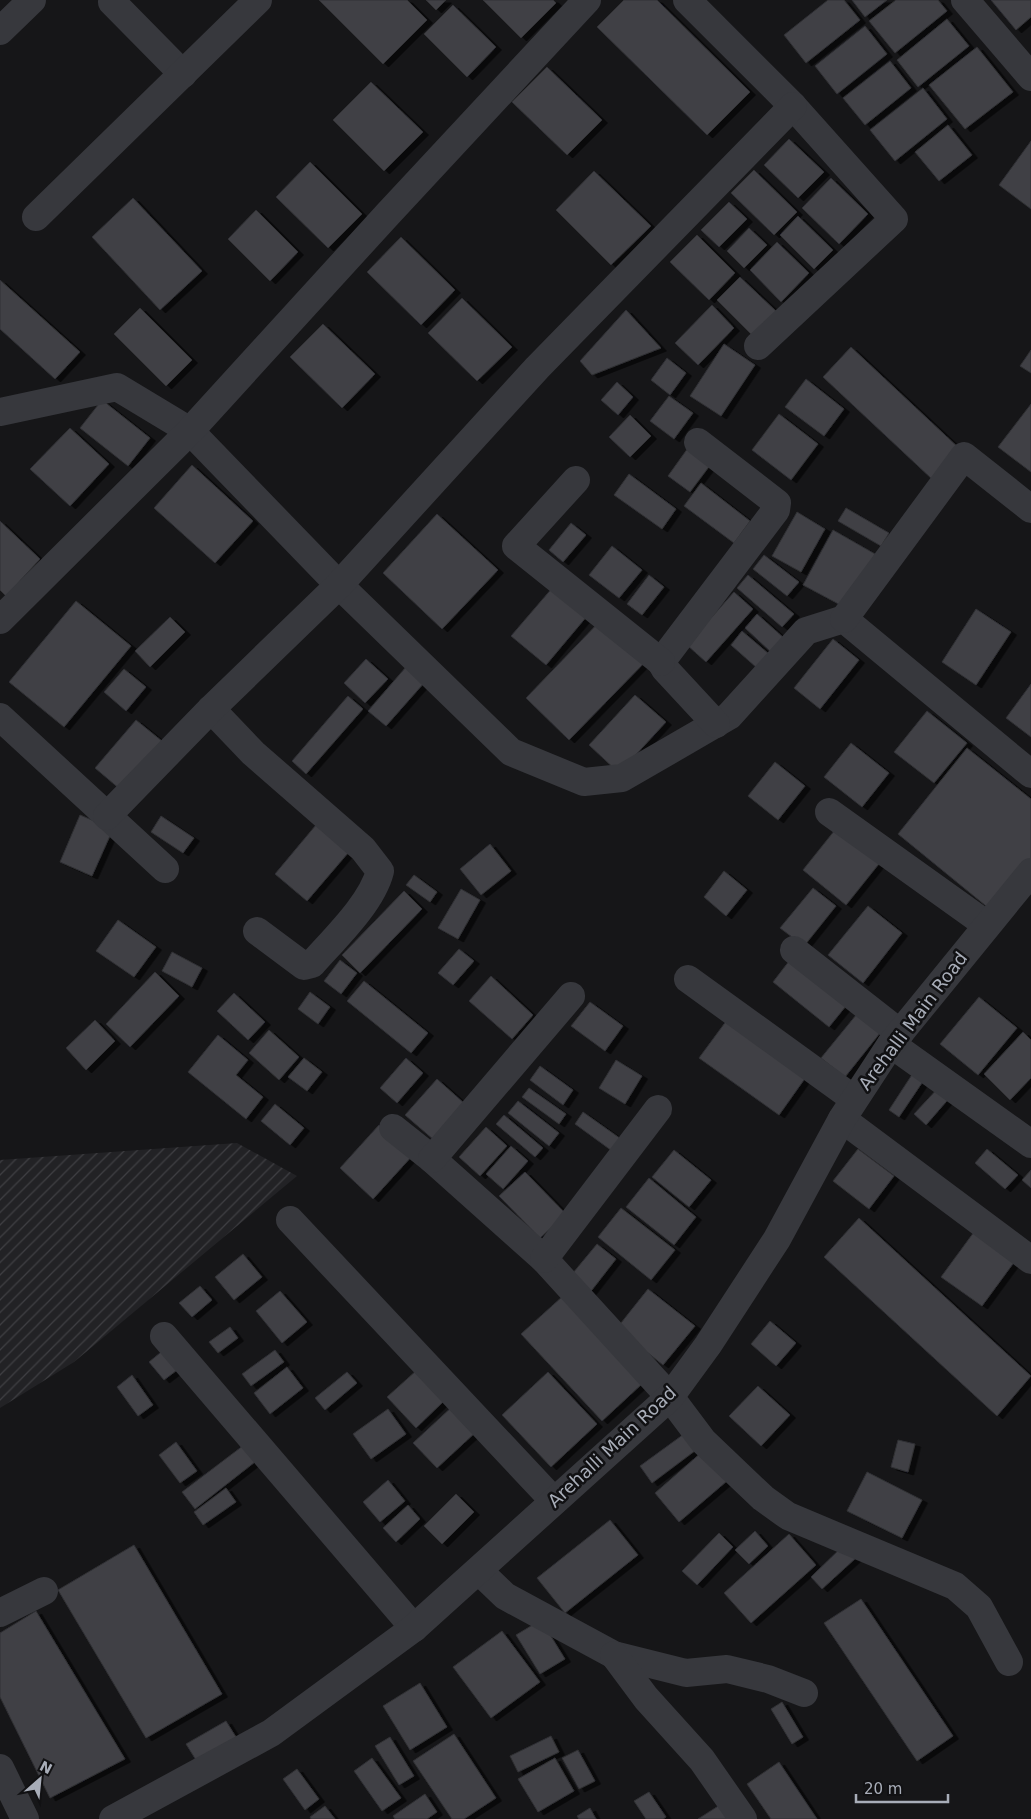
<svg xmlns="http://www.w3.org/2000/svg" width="1031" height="1819" viewBox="0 0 1031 1819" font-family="'DejaVu Sans',sans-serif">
<defs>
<pattern id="industrial-furrows" width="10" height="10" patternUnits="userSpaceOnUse" patternTransform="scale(1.25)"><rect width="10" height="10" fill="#222225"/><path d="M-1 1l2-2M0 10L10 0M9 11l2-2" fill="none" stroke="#3f3f43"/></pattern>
<filter id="shadow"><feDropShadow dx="5.5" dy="3" stdDeviation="0" flood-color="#0009"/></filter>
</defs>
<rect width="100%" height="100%" fill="#161618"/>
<polygon fill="url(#industrial-furrows)" points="237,1143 297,1176 74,1362 0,1408 0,1160"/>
<g fill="#404145" stroke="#303034" filter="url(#shadow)">
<polygon points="319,0 407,0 427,20 383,64"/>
<polygon points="426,0 446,0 436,10"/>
<polygon points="483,0 553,0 556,3 521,38"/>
<polygon points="624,0 657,0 750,92 707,135 597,27"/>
<polygon points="828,0 844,0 860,20 806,63 784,35"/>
<polygon points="852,0 887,0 865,17"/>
<polygon points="896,0 938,0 947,11 895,53 869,21"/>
<polygon points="991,0 1031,0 1031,17 1016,30"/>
<polygon points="453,5 496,47 467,77 424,34"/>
<polygon points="947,19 969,46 918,87 897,60"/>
<polygon points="865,26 887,54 837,94 815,66"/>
<polygon points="977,47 1013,92 965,129 929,85"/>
<polygon points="890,61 911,88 865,125 843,98"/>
<polygon points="547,67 602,120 567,155 512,102"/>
<polygon points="371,82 423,132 384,171 333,120"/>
<polygon points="923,88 947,119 895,161 870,130"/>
<polygon points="948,125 972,155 939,181 915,152"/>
<polygon points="789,139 824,172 798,198 764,165"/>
<polygon points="1031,141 1031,209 999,185"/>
<polygon points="310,162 362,214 328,248 276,197"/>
<polygon points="754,170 797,212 774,235 731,193"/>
<polygon points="594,171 651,226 611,265 556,210"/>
<polygon points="831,178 868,214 839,244 802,208"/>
<polygon points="133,198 202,271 160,310 92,237"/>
<polygon points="729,202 747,219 719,247 701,230"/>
<polygon points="256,210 298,252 270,281 228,239"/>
<polygon points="798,216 833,250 814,269 780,235"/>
<polygon points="749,228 767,245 744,268 727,251"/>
<polygon points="697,235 735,273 709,300 670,262"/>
<polygon points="401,237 455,290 421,325 367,272"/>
<polygon points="777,242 809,273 781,302 750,270"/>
<polygon points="740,277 777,312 753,336 717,300"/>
<polygon points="0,280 80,352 55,379 0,329"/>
<polygon points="462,298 512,347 477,381 428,333"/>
<polygon points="712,305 734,328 698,365 675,343"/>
<polygon points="140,308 192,360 166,386 114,334"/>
<polygon points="626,310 661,348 592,375 580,361"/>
<polygon points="323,324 375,374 342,408 290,357"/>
<polygon points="724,344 755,365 721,416 690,396"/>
<polygon points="851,347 961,450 933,480 823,377"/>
<polygon points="1031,350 1031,373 1020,366"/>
<polygon points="667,358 686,373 670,395 651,380"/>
<polygon points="806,379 844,409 824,436 785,407"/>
<polygon points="617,382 633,397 618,415 601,400"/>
<polygon points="669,396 693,413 674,439 650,421"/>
<polygon points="102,400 150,438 128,466 80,428"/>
<polygon points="1031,404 1031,472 998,447"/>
<polygon points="779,414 818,444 791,480 752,450"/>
<polygon points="630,415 651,436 630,457 609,437"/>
<polygon points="70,428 109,464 70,506 30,469"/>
<polygon points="688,448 711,464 690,492 668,476"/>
<polygon points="192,465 253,521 215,563 154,508"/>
<polygon points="629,474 676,509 662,529 614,495"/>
<polygon points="701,483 750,521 734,543 684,506"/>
<polygon points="846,508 889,533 881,546 838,521"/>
<polygon points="797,512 825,529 801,572 772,556"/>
<polygon points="437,514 498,570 442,629 383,573"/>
<polygon points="0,521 40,559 6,596 0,590"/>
<polygon points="571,523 586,535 563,562 549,550"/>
<polygon points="833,530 875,554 846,608 803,585"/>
<polygon points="612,546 642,570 619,598 589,575"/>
<polygon points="764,555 799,582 787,596 753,569"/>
<polygon points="649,575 664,587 642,615 627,604"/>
<polygon points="748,575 794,614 782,627 737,588"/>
<polygon points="554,586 588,615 546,665 511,636"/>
<polygon points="734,592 753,609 706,662 687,645"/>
<polygon points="76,601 131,646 64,727 9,682"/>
<polygon points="976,609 1011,632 976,685 942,662"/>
<polygon points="757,614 785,639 772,653 745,628"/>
<polygon points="170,617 185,632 150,667 135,651"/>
<polygon points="603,618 647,660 569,740 526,698"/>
<polygon points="742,631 769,654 757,668 731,645"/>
<polygon points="833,639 859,660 820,709 794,688"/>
<polygon points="366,659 388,679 365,703 344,683"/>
<polygon points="406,667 424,683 386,726 368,711"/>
<polygon points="124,669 146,687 126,711 104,692"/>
<polygon points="1031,684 1031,737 1006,718"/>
<polygon points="635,695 666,722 619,773 589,745"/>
<polygon points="348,696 363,709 306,774 292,761"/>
<polygon points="927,711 967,743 934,783 894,752"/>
<polygon points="136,720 168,746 127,795 95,768"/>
<polygon points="851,743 889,773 862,807 824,777"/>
<polygon points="967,748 1031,799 1031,861 991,910 898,834"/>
<polygon points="775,762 805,786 778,820 748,796"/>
<polygon points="80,815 113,829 92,876 60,862"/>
<polygon points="161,816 194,838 183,853 151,832"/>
<polygon points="316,825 348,853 307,901 275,874"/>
<polygon points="839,825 882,860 846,905 803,870"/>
<polygon points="490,844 511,871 481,895 460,869"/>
<polygon points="724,871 747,890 726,916 704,897"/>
<polygon points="414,875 437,892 430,902 406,885"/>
<polygon points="813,888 836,906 804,946 780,928"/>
<polygon points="461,889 480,900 458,939 438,928"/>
<polygon points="404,891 422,909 360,973 342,955"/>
<polygon points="868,906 902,933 863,983 828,955"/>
<polygon points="118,920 156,947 134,977 96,951"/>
<polygon points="459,949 474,961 453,985 438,973"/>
<polygon points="172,952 202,968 192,987 162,971"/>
<polygon points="793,956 850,1001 829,1027 773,982"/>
<polygon points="340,960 357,973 341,994 324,981"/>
<polygon points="155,972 179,996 130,1047 106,1024"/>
<polygon points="491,976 533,1015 512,1039 469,1001"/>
<polygon points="364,981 428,1033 411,1053 347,1001"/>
<polygon points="310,992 330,1007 318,1024 298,1009"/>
<polygon points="234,993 265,1022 248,1040 217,1011"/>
<polygon points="979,997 1017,1028 978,1075 940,1044"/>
<polygon points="590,1002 623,1026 605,1051 571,1026"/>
<polygon points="861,1009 884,1028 845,1077 821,1058"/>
<polygon points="95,1020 115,1041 86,1070 66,1048"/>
<polygon points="727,1020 806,1077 779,1115 699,1058"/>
<polygon points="269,1030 299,1057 279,1080 249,1053"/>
<polygon points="1023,1032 1031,1040 1031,1078 1010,1100 984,1074"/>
<polygon points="218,1035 248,1060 236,1075 263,1097 246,1119 188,1072"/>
<polygon points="304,1058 322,1072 307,1091 288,1077"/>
<polygon points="406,1058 423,1073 397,1103 380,1088"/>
<polygon points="616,1060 642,1076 625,1104 599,1088"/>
<polygon points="540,1066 573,1090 563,1105 530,1080"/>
<polygon points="917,1067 928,1074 899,1117 889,1110"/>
<polygon points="437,1079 465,1104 434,1140 405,1115"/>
<polygon points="941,1085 952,1095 926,1125 914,1114"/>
<polygon points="529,1088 566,1114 559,1124 522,1097"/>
<polygon points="518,1101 559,1133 549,1146 508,1113"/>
<polygon points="275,1104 304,1128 290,1145 261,1121"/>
<polygon points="583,1112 628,1144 619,1156 575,1124"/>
<polygon points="504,1115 543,1148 535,1157 496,1124"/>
<polygon points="379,1125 413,1155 373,1199 340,1168"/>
<polygon points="486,1127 507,1146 480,1176 459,1157"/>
<polygon points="511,1146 528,1161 503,1189 486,1174"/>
<polygon points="858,1149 894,1176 869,1209 833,1181"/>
<polygon points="987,1149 1018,1175 1005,1189 975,1163"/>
<polygon points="674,1150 711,1180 689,1207 652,1177"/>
<polygon points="1031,1170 1031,1188 1022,1180"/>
<polygon points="525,1172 566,1214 540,1238 499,1196"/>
<polygon points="649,1178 696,1217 674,1245 626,1207"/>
<polygon points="621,1208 675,1250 651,1280 598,1237"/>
<polygon points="859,1218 1031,1376 997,1416 824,1257"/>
<polygon points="974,1232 1015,1261 982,1306 941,1277"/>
<polygon points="597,1244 616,1259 588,1295 568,1279"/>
<polygon points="243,1254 262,1277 234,1300 215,1277"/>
<polygon points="200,1286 212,1300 192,1317 179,1303"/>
<polygon points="648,1289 695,1326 663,1365 617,1328"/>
<polygon points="280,1291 307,1322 282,1343 256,1311"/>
<polygon points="563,1296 643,1383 602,1421 521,1334"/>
<polygon points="770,1321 796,1343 776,1366 751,1344"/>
<polygon points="230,1327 238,1338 218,1353 209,1342"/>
<polygon points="166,1348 181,1367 164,1380 149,1362"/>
<polygon points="275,1350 284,1362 251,1386 242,1374"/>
<polygon points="287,1367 303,1388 270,1414 254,1393"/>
<polygon points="417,1370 445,1400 416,1428 387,1397"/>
<polygon points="347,1372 357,1383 325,1410 315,1398"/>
<polygon points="548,1372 597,1424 551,1467 502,1415"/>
<polygon points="132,1375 153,1405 138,1416 117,1387"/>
<polygon points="758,1386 790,1415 761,1446 729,1416"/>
<polygon points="454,1405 477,1431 437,1468 413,1443"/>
<polygon points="388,1409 406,1434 371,1459 353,1434"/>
<polygon points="684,1434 696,1450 652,1483 640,1466"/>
<polygon points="898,1440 915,1444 908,1472 891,1467"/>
<polygon points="176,1442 197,1471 180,1483 159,1455"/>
<polygon points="248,1442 260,1458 195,1509 182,1492"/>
<polygon points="702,1452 727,1481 679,1522 655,1493"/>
<polygon points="867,1472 922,1500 902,1538 847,1511"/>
<polygon points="388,1480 405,1501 380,1522 363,1502"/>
<polygon points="226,1488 236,1502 203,1525 194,1512"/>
<polygon points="456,1494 474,1512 442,1544 424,1526"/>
<polygon points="408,1505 420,1519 396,1542 383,1528"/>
<polygon points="610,1520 638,1555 565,1613 537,1578"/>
<polygon points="755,1531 768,1546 749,1564 735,1550"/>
<polygon points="719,1533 733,1547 697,1585 682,1571"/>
<polygon points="789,1534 816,1565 751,1623 724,1593"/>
<polygon points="845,1544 857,1557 822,1589 811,1577"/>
<polygon points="134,1545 222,1694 146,1738 58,1590"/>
<polygon points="861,1599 953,1736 917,1761 824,1623"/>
<polygon points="36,1611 125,1759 50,1798 0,1697 0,1633"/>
<polygon points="541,1620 565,1659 540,1674 516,1635"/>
<polygon points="502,1631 540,1682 491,1718 453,1667"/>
<polygon points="420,1683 447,1727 410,1750 383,1706"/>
<polygon points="782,1702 803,1737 792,1744 771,1709"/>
<polygon points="226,1721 236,1737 196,1760 186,1744"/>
<polygon points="454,1734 496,1798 464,1819 452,1819 413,1761"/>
<polygon points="551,1736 559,1752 518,1772 510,1756"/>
<polygon points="390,1737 414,1776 399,1785 375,1746"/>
<polygon points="578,1750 595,1781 579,1789 562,1758"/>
<polygon points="372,1758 401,1798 382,1811 354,1771"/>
<polygon points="555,1758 574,1791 538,1812 518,1779"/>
<polygon points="779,1762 817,1819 771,1819 747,1784"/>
<polygon points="297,1769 319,1799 305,1810 283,1779"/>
<polygon points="649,1792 666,1817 663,1819 646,1819 634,1801"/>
<polygon points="425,1794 437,1812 427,1819 395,1819 393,1816"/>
<polygon points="723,1803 734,1819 698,1819"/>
<polygon points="325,1806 335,1819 311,1819 310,1817"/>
<polygon points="590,1808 596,1819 579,1819 577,1816"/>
</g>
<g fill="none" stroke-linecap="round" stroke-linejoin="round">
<g stroke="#37383d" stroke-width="28">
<polyline points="114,0 112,2 183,74"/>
<polyline points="687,0 793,106 894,219 758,346"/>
<polyline points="965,0 1031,77"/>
<polyline points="0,31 32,0"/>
<polyline points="36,217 258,0"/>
<polyline points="0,412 117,387 190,431 339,585 511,752 584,782 622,778 729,716 806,631 844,619 1031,774"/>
<polyline points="698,442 777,503 776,510 661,662 665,669 716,724"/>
<polyline points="576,480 516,546 661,662"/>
<polyline points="844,619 964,456 1031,509"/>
<polyline points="0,620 190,431 387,215 587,0"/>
<path d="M211,709l42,44 110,96 17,22c-8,32 -46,68 -68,93l-8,2 -47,-35"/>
<polyline points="0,717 165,869"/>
<polyline points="829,812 987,925"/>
<polyline points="107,816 211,709 339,585 537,368 793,106"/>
<polyline points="794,950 900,1033"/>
<polyline points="688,979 854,1099"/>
<polyline points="891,1044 1031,1144"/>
<polyline points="842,1119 1031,1260"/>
<polyline points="393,1128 432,1159 544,1259 670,1397 703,1441 763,1498 788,1516 955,1586 979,1607 1009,1662"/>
<polyline points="432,1159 571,996"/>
<polyline points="290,1220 554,1501"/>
<polyline points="544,1259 658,1109"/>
<polyline points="164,1336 414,1628"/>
<polyline points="479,1571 505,1596 614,1655 686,1673 727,1669 768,1679 804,1693"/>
<polyline points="0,1613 44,1591"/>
<polyline points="614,1655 646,1698 702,1760 743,1819"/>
<polyline points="0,1768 25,1819"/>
<polyline points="113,1819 271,1733 414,1628 670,1397 708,1345 777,1239 842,1119 891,1044 1031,872"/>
</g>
</g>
<g text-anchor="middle" stroke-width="5" stroke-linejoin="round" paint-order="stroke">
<g font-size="18" fill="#a8adb8" stroke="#111113">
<text transform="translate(913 1021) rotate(-53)" y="6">Arehalli Main Road</text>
<text transform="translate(612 1447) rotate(-43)" y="6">Arehalli Main Road</text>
</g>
</g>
<g transform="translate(40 1779) rotate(27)" stroke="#111113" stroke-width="4" paint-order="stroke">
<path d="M0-4L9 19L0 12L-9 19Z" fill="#a8adb8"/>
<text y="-8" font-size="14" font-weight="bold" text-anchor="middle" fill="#a8adb8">N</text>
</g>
<path d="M856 1794v8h92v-8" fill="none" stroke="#a8adb8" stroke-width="2.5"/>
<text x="864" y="1794" font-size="15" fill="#a8adb8" stroke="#111113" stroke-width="4" paint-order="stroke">20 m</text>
</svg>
